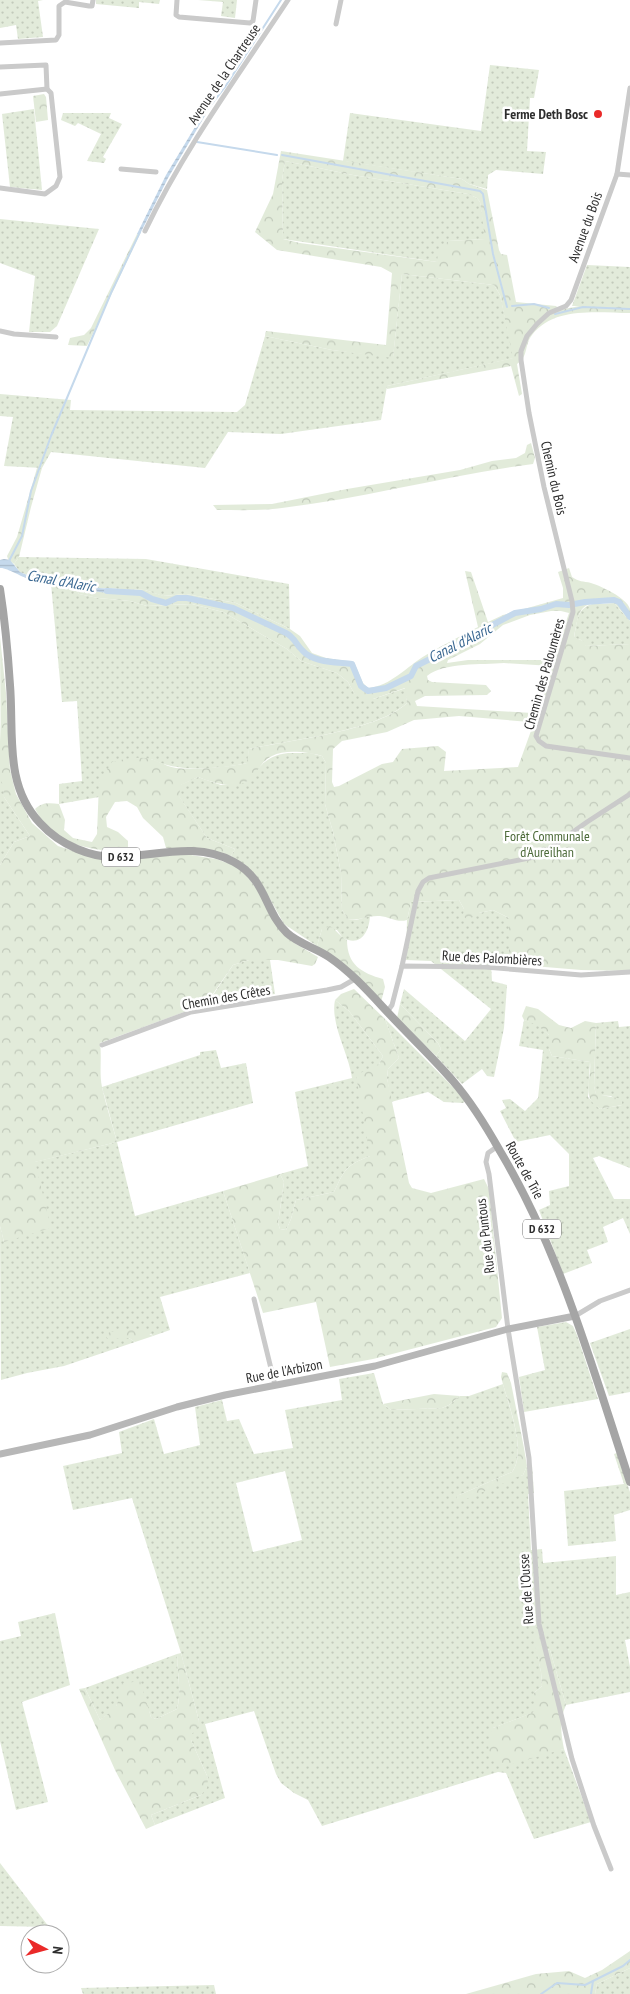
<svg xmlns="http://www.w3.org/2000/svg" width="630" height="1994" viewBox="0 0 630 1994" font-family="'PT Sans Narrow',sans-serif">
<defs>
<pattern id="grass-dots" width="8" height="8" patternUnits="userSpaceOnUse" patternTransform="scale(1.25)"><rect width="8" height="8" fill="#e2ebda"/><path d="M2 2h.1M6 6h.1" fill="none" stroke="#c2cabb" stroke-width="1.8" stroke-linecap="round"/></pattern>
<pattern id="forest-crowns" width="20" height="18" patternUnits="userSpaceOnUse" patternTransform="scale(1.25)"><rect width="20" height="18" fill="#e2ebda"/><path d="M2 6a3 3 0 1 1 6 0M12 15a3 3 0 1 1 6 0" fill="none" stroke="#c2cabb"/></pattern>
<pattern id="water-rules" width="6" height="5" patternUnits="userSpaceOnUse" patternTransform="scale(1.25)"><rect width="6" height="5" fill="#c5d9ec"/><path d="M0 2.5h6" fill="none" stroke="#aabbcb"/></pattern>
</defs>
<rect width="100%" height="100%" fill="#fff"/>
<g fill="url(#grass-dots)" fill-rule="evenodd">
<polygon points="0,0 43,0 38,1 43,37 18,39 16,25 0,28"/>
<polygon points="96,0 160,0 159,4 139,2 139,8 96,4"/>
<polygon points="198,0 237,0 235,18 221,16 223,2"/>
<polygon points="490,65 539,70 534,98 530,98 527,151 546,152 543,174 496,170 488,175 487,189 469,184 462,179 343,161 350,113 481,131"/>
<polygon points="34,109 42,190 10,187 2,114"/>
<polygon points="63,113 111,113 109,118 122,124 103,157 106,159 104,163 87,161 101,134 78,123 75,126 61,120"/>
<polygon points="285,161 353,175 468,194 477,198 480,202 486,239 448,241 437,262 283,239 282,180"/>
<polygon points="0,219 99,229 57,326 50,332 29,332 35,276 0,263"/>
<polygon points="587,265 630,267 630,306 572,306"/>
<polygon points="402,274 494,285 500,295 514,358 387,386 381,420 281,434 228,432 205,468 51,452 42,468 4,466 13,417 0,416 0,394 71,400 70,410 237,412 245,405 265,336 332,350 393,357"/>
<polygon points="19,557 146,559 289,584 290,629 236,603 186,594 163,596 145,590 99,588 27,575 20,572 14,564"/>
<path d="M51,584l25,4 3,6 19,4 32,3 17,5 45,-2 31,8 64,37 14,12 36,12 11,9 6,11 19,6 33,-11 1,15c-30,28 -117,37 -158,46l-1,14c-30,6 -70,10 -97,-4l-52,24v14l-40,7v-20l23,-3 -5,-80 -15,1z"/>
<path d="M592,604h23l5,6 10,11v23l-44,2 -5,-6 -7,-2c3,-15 2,-29 18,-34z"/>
<polygon points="0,723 4,797 30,836 14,842 0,865"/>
<path d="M288,753h22l12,3 4,7 -1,41 8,28 8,41 1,37 6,9 8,1 14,-4c-1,16 -9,31 -27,22l-6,-8 -15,-1 -5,17 -33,-22 -24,-43 -12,-13 -17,-12 4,-7 -28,-11 -29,-43 2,-10 18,-8 23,8 25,-3c15,-16 19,-26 42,-29z"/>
<polygon points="459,900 464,909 479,913 493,910 509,918 509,964 491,964 492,981 507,985 504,1028 494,1077 487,1076 482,1069 462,1084 436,1056 441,1049 438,1043 400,1004 404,989 465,1041 491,1009 431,961 406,960 407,920 411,902"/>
<polygon points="249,960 270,960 275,994 207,1004 233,965"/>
<path d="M335,1000l14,11 34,45 -4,8 -9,92c-25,10 -25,13 -36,36l-38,8 -5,19 -5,11 -6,-1 -2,-6 6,-41 -4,-8 28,-8 -13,-74 57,-14c-3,-24 -22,-54 -17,-78z"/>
<polygon points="385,1019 456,1090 465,1101 463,1103 444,1102 428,1092 391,1102 387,1078 388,1069 399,1058"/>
<polygon points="524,1020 537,1024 549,1035 549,1049 552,1056 590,1062 588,1097 600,1109 622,1105 611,1096 596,1095 594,1086 596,1023 618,1021 619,1027 630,1026 630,1168 599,1156 593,1158 614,1199 630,1199 630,1234 623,1218 603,1227 608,1242 587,1250 592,1263 563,1274 539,1210 550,1205 549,1191 569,1186 569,1154 550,1135 516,1142 500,1111 506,1108 502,1100 510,1099 525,1111 538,1098 543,1050 519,1046"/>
<polygon points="216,1050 221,1068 246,1063 253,1103 117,1142 135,1216 223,1191 250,1273 160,1297 170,1330 153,1336 151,1334 129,1338 135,1342 64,1366 27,1373 1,1380 0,1226 4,1242 34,1162 117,1142 102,1087 200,1055 200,1052"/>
<polygon points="566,1322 573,1326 577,1335 598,1399 524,1412 519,1377 545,1370 537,1327"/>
<polygon points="630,1329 630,1392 609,1396 590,1343"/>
<path d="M374,1373l9,31 8,6 51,-2 7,-3 11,-9h9l34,-12c6,23 24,68 9,88l-55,24 66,-21 4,-9 5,-1 2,28 -6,1 3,56 11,-1 1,14 73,-7v39l14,-3v47l-5,1 5,27v25l-64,13 -16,-55 -7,-2 -9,-12 7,36 1,14 -8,7 1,19 -42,16 67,22 4,-1 27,73 -57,17 -28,-66 -8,-1 -176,54 -14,-26 -14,-7 -13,-10 -5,-9 -22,-63 -49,13 20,74 -70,27 -4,-10 50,-20 7,-17 -17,-38v-6l8,-13 -18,-68 -49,-155 -59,12 -10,-44 59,-13 -3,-21 35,-13 10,35 36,-9 -5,-38 27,-7 5,21 12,-2 15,35 39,-6 -8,-38 57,-10 -3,-21zM285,1471l17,69 -49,12 -17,-69z"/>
<polygon points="617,1453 630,1492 630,1510 614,1515 616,1541 568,1546 564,1491 624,1484 614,1454"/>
<polygon points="55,1613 70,1685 22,1702 48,1802 16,1810 0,1741 0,1641 21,1636 18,1622"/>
<path d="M177,1654c0,19 5,37 0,55l-21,10 -5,-2 -2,-6 -30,-19 1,6 -6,12 -14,10 -15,-32z"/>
<polygon points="0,1863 49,1927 0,1926"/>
<polygon points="630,1968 630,1994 595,1994 597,1984"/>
<polygon points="214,1985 216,1994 83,1994 81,1988"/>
</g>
<g fill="url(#forest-crowns)" fill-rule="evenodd">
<polygon points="44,94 46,97 48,120 36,122 33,96"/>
<path d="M281,151l181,28 7,5 18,6 12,60 2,4 6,1 9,47 40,4 4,4 24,-5 46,1v7c-32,0 -76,-7 -98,22 -8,10 -3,21 -15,29l5,30 -3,2 -8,-30 -124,23v-3l126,-28 -13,-63 -6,-10 -92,-11 -9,84 -61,-8 -67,-14 1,-5 120,14 6,-72 -11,-6 -104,-17 -22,-18 18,-38zM285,161l68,14 115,19 9,4 3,4 5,37 -37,2 -10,12 -1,9 -137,-19 -17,-4 -1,-59z"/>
<polygon points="137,234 140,234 87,346 68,345 70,338 84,335 91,328"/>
<path d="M531,443l4,15 -2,6c-84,11 -167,34 -251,44 -21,3 -43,2 -65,2l-4,-5 59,-1 75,-15 113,-19 32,-9 24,-3 9,-5 2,-8z"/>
<polygon points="37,468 42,468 31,507 19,557 14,564 8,559 7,556 17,537"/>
<path d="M569,568l3,9c7,5 11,4 19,6 10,3 36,15 39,26 0,4 0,9 0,12l-15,-17c-35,-3 -35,1 -41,33l11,5 1,4 44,-2v327l-49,-1 -72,-6v-46l-16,-8 -14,3 -11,7 -5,-4 1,-7 -5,-9 -48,2 -4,18c-10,3 -17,-3 -27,-4 -12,-1 -21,5 -32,3l-6,-9 -1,-37 -8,-41 -8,-28 1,-41 -4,-7c-14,-4 -37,-7 -50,0 -10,5 -12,12 -19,20 -12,16 -40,7 -55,1l-17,8 -2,11 28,42 28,11 -4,7 -30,-6 -35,-2 -3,-11 -20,-19 -6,-11 -10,-6 -12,1 -9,15 1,10 11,5 10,9v12c-39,-4 -73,-6 -93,-44 7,-7 15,-6 24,-5l6,16 -1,10 9,8 19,4 5,-8 2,-51 13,-21c12,-3 26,-6 39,-3 8,2 16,8 25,9 19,2 53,-1 71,-5l2,-14c41,-9 129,-18 158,-46l-2,-15 -32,11h-11l-8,-6 -6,-11 -11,-9 -36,-12 -14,-12 -64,-37 -31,-8 -45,2 -17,-5 -32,-3 -19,-4 -3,-6 38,6v-5l31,1 19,6 22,-2 50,9 54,26 10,7 12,17 14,5 28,4 9,21 5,5c23,-2 38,-21 58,-33 17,-10 34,-19 52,-28l-13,-56 6,1 17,50 15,-7 60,-17v-10l-5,-16zM551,611h10l8,2 -13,38 -5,9h-83l-21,3 1,-3 32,-16 23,-19 27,-10zM504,663l48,3 -7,23 -13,24 -115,-7 -2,-5 10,-5 62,-1 4,-4 -5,-6 -54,-3 -4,-2 -1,-4c17,-14 55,-11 77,-13zM459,716l71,6 2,6 -14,39 -74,4 2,-19 -8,-6 -36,3 -9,13 -11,2 -43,22 -5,1 -2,-5 1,-33 9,-8 45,-9 27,-12z"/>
<path d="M0,637l6,56 4,77 6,24 16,29 26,23 34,11 77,-3 22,1 25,4 17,6 13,9 48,69 24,14 -3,7 -3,2 -34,-6h-29l-16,5 -27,39 -106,39c2,15 -1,29 2,44 4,18 10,37 15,55l-82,20 16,66 -47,14 -4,-16v-361l14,-23 16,-6 -26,-39 -3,-22z"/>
<path d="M330,926c7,4 10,11 17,14 0,25 15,33 36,39l2,8 -4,15 -64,-56 5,-17z"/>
<path d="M354,989l31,30 14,39 -11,11 -1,9 22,105 3,5 19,5 53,-14 5,10 13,129 -6,9 -123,32 -43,8 -14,-65 -53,11 -40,-122 57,-17 4,8 -6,41 2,6 6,1 5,-11 5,-19 38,-8c11,-23 11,-26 36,-36l-14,-81 23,-11 4,-8 -34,-45 -14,-11 6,-6z"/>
<polygon points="400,1004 438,1043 441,1049 436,1056 397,1018"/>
<path d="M526,1006l12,3 21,16 12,3 14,-7 11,2 -2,63 2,8 26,5v6l-22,4c-20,-13 -8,-28 -10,-47l-38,-6 -3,-7v-14l-12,-10 -13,-5 -2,-4z"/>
<polygon points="140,1329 153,1336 135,1342 129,1338 108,1339 105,1335 110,1332"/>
<path d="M502,1372l5,1 4,10 13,65 3,18 -4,9 -64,27 -3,-1 1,-5 55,-24c16,-21 -5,-71 -11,-95z"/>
<polygon points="434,1394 460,1396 449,1405 442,1408 391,1410 383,1404"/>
<path d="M540,1635l3,13 7,2 16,55c-7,15 -5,29 -2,44l-62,18c-15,-10 -17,-25 -9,-39l41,-16v-19l8,-7 -1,-14 -8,-36z"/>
<path d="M181,1653l18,68 -2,10 -6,3v6l17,38 -1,10 -6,7 -50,20 4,10 -9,4 -31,-59 -36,-81 6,-1 15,32c18,-14 19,-13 19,-36l21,-3 11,36 5,2 21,-10c5,-18 0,-36 0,-55z"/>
<polygon points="630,1951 630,1968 597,1984 595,1994 466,1994 536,1974 569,1971 585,1978 602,1970"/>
</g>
<g fill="url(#water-rules)">
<polygon points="204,112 206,114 168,178 140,234 137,234 166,175"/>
<path d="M4,559l6,1 10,12 7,3 72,13 15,1v5c-27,-4 -55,-6 -82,-14 -9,-2 -26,-13 -32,-12v-8z"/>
</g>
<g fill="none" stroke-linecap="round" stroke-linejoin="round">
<g stroke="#c5d9ec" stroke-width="2">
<polyline points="204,114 225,87 281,0"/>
<polyline points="197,142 277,155"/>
<polyline points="282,155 480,191 483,194 493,254 507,307"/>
<polyline points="512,306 534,304 549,308"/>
<polyline points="555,314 583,307 630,309"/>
<polyline points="9,561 22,536 31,491 51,436 111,293 140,232"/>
<polyline points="541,1994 557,1983 585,1985 623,1966 630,1960"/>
<polyline points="591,1994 593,1981"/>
</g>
<path stroke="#c5d9ec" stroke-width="6" d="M107,591l34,2 11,6 14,4 11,-5h10l46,10 53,25c8,4 10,11 16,17 11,13 34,12 50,14l9,22 7,5 18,-3 25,-12 5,-10 14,-7 4,-5 18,-5 14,-10 49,-26 26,-4 15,-5 13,1 16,-3 29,-2 5,2 11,15"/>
<g stroke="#cacaca" stroke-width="5">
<polyline points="177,0 176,15 179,17 250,23 253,21 256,0"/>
<polyline points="336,24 341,0"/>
<polyline points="0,43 56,40 59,35 59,6 65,2 89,6 92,6 93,0"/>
<polyline points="0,67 46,65 47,89"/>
<polyline points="630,88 617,174 571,300 566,306 549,313 537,324 527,336 521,351 521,360 529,413 544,487 572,601 573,612 536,736 539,741 546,746 630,758"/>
<polyline points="0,94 47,89 51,93 60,177 56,186 45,194 0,188"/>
<polyline points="121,169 156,172"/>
<polyline points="617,174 630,175"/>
<path d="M145,231c39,-82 93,-155 143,-231"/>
<polyline points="0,331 14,334 56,337"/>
<polyline points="402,966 418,891 423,882 429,878 539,856 587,822 630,794"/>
<polyline points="387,1012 392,1005 402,966 485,967 581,975 630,972"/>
<polyline points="102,1045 191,1012 327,990 341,987 355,979"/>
<polyline points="498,1146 488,1153 486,1162 489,1174 508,1329 529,1458 539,1624 572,1759 594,1826 611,1869"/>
<polyline points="254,1299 275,1385"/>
<polyline points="575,1316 600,1301 630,1290"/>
</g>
<polyline stroke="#b7b7b7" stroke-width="7" points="0,1454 90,1435 177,1407 225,1395 375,1366 508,1329 575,1316"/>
<path stroke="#a5a5a5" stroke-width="8" d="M0,589c5,32 8,65 10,96 4,49 -6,100 30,138 20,22 52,36 81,34 39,-2 76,-15 113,5 33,18 30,49 53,71 12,11 29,15 42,24 25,17 45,41 66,63 19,20 40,40 58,61 19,22 33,45 47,70 61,102 93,219 130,331"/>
</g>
<circle fill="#ea2a29" stroke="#fff" stroke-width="2" cx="598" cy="114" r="5"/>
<g text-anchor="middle" stroke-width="5" stroke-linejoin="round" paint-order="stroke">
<g fill="#fff" stroke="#6c6c6c" stroke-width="1">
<rect x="102" y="847.5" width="38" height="19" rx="4"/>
<rect x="523" y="1219.5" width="38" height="19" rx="4"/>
</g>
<g font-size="12" font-weight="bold" fill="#2d2d2d">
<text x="121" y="861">D 632</text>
<text x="542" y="1233">D 632</text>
</g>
<g font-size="14" fill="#2d2d2d" stroke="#fff">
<text transform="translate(224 74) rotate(-56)" y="5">Avenue de la Chartreuse</text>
<text transform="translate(585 227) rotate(-70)" y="5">Avenue du Bois</text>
<text transform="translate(554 478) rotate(77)" y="5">Chemin du Bois</text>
<text transform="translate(544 674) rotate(-74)" y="5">Chemin des Paloumères</text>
<text transform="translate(492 958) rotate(3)" y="5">Rue des Palombières</text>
<text transform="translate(226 997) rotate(-10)" y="5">Chemin des Crêtes</text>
<text transform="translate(525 1170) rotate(61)" y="5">Route de Trie</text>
<text transform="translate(485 1236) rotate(-97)" y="5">Rue du Puntous</text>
<text transform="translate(284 1371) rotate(-11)" y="5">Rue de l'Arbizon</text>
<text transform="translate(526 1589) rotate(-94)" y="5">Rue de l'Ousse</text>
</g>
<g font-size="14" font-weight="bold" fill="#2d2d2d" stroke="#fff" text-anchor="end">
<text x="588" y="119">Ferme Deth Bosc</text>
</g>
<g font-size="14" fill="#4c6a39" stroke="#fff">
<text x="547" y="841">Forêt Communale<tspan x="547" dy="16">d'Aureilhan</tspan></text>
</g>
<g font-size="15" font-style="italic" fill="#396791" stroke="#fff">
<text transform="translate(61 581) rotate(10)" y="5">Canal d'Alaric</text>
<text transform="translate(460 643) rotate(-27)" y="5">Canal d'Alaric</text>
</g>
</g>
<g transform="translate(45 1949) rotate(96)"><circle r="24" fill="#ffffff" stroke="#ababab"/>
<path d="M0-4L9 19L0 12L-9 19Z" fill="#ea2a29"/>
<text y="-8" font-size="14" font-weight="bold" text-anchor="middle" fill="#2d2d2d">N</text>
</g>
</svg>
